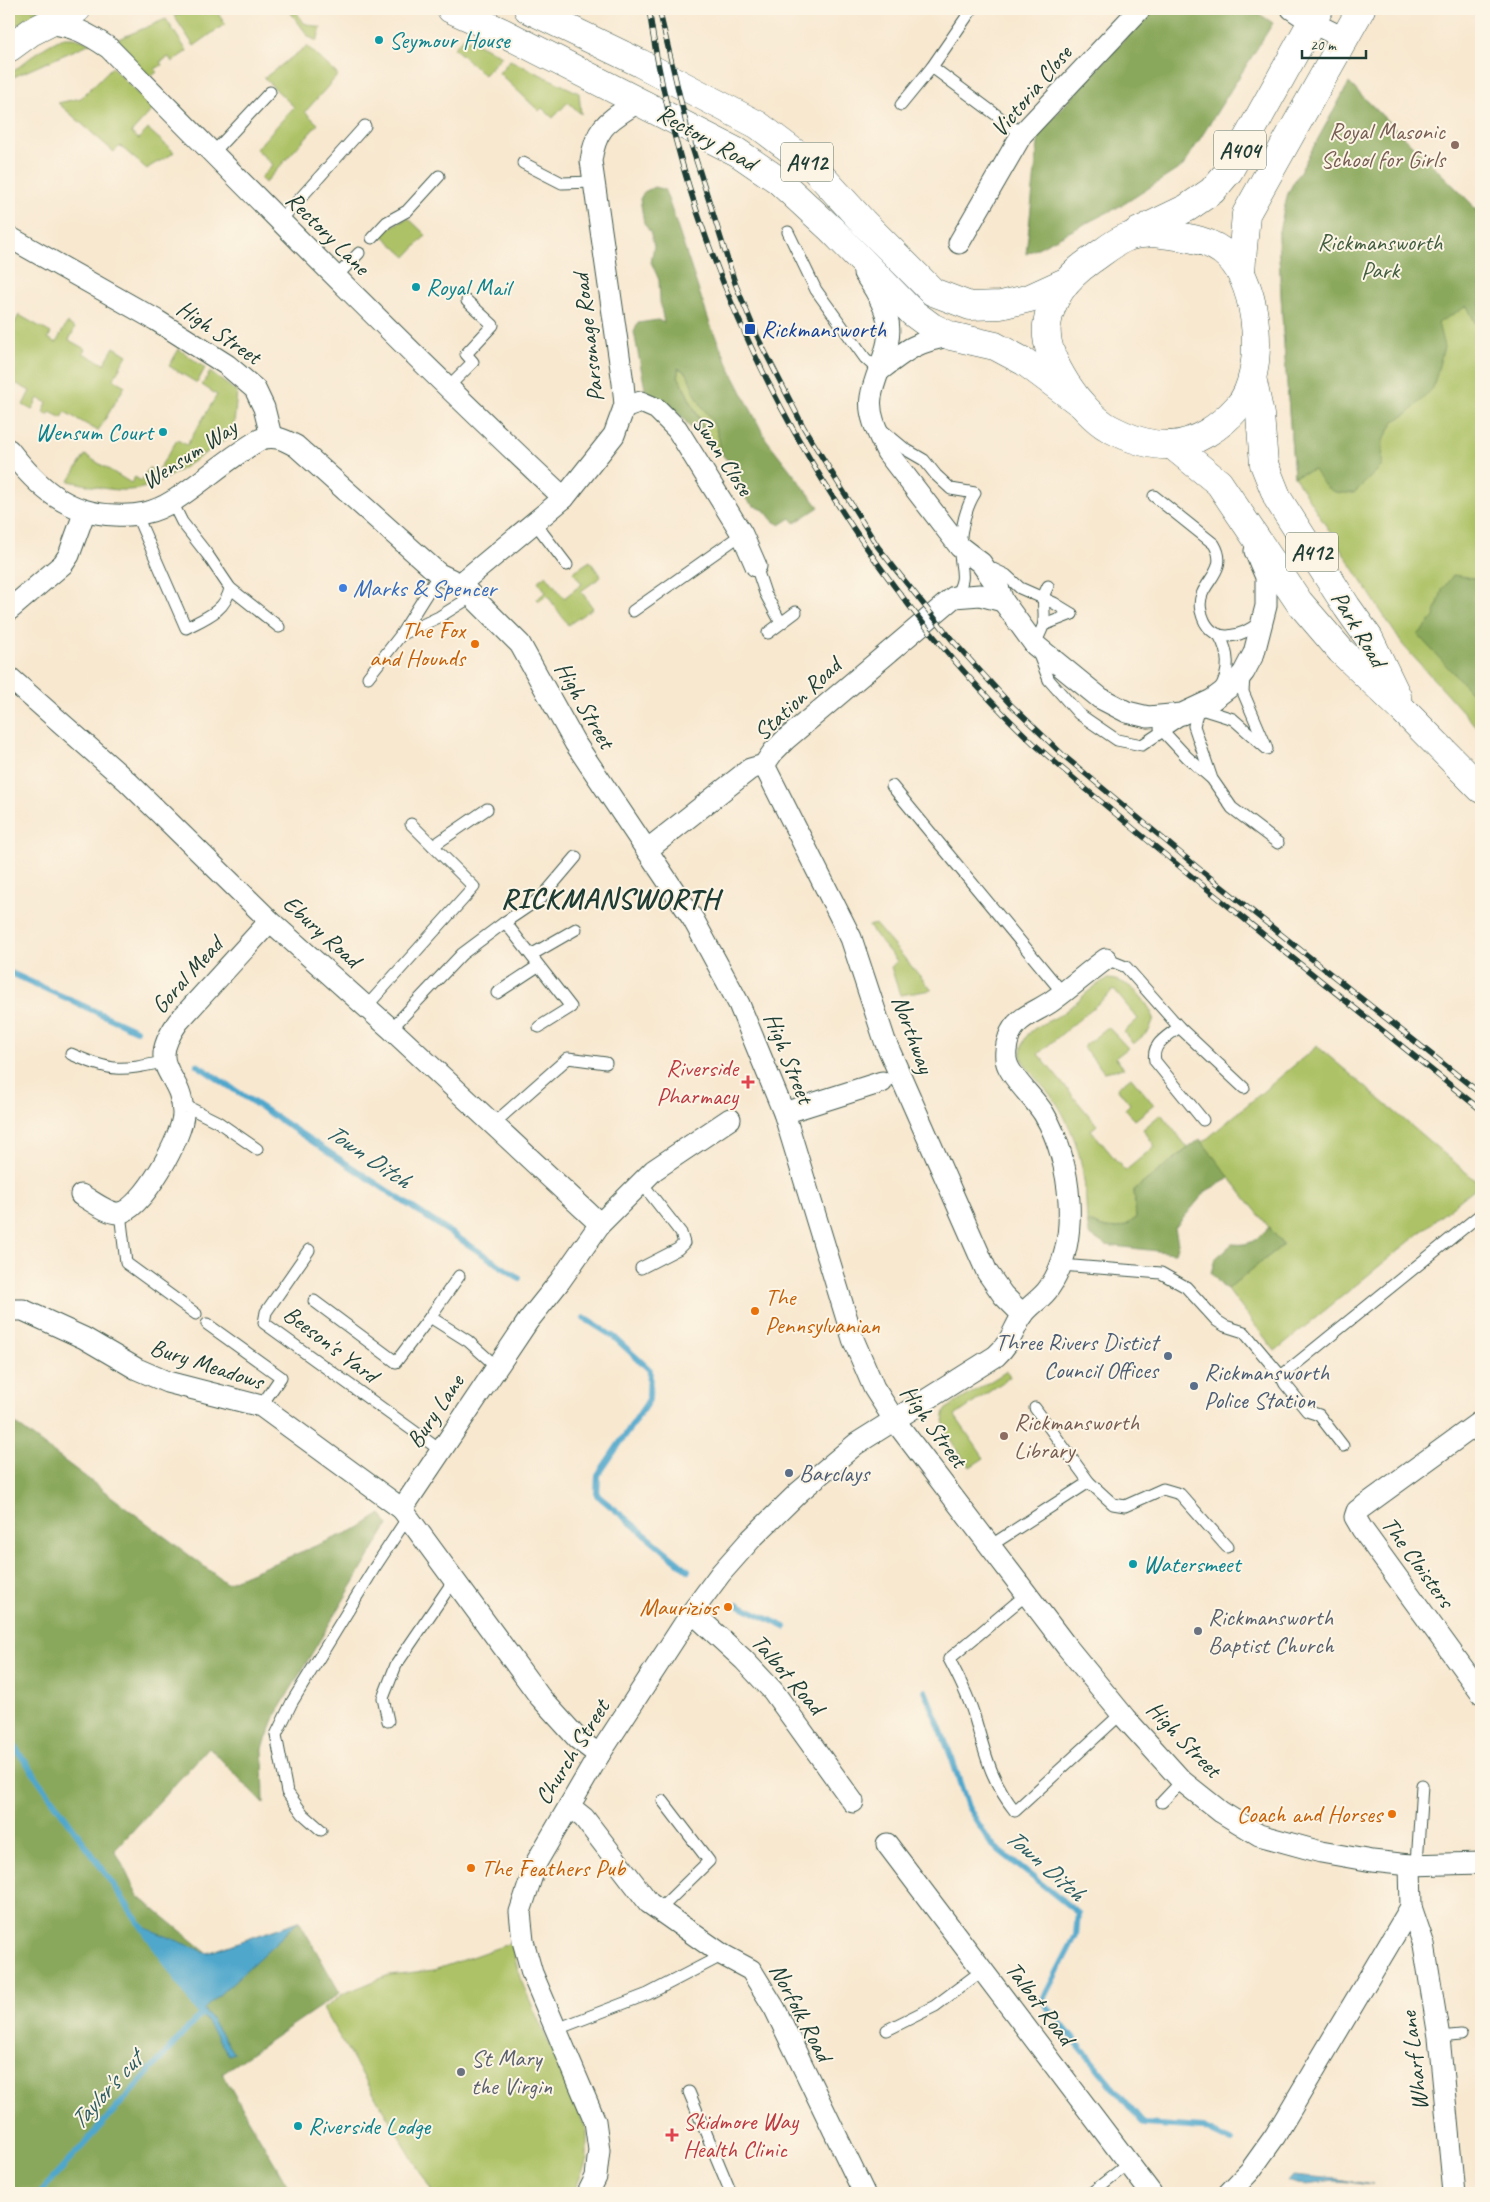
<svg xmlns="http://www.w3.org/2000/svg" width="1490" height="2202" viewBox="0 0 1490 2202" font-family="Caveat,sans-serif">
<rect width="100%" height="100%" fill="#fcf5e5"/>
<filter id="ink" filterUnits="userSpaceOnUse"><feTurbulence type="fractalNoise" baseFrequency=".02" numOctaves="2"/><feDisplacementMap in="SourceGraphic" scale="10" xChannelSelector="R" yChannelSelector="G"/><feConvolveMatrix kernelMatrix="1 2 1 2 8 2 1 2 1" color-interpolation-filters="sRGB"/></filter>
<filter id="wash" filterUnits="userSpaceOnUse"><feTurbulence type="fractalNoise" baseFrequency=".0096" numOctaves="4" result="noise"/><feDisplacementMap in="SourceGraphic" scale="20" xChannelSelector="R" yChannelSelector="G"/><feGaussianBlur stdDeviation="1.12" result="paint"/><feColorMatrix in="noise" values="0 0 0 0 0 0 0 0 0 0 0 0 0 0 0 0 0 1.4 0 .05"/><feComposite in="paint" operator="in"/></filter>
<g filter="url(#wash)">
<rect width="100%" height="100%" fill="#f8e8d0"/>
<g fill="#adc266" stroke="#66804d">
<polygon points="9,9 46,9 9,30"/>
<polygon points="194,9 215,9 225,24 194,46 174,16"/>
<polygon points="288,9 298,9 297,13 304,23 321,28 317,41 309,37"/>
<polygon points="166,19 187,51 172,62 169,57 160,62 162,65 155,69 157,72 149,78 116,42 116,40"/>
<polygon points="464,37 502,56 484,75 454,48"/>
<path d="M64,38h10l17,5 -82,36v-4c16,-13 35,-30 55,-37z"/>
<polygon points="307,46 338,75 305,112 318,124 265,183 260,178 273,165 256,149 294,107 264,78"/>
<polygon points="510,60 579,93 581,114 568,102 553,118 542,108 539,111 499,73"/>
<path d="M112,67l41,42 -22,24 8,6 9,-10 26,23c-8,8 -18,9 -27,17l-27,-23 -6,6 -56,-49 23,-5z"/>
<polygon points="1349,83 1481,214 1481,732 1402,644 1294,476 1283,332 1278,236 1288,193"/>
<polygon points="408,218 426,235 406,257 382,235 394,225"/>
<polygon points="19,315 51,333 48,338 56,343 67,323 75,328 69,340 85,349 83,353 104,364 114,347 127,355 113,379 125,386 98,431 65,412 62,418 50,412 48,415 43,412 47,403 38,398 32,410 23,405 30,391 13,382 9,389 12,377 9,374 9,323 13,326"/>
<polygon points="179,349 205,368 197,383 169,366"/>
<polygon points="678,368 687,373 701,404 713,421 720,442 720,453 717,453 678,376"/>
<path d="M210,372l27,20 -4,43c-24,14 -66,48 -91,53 -23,6 -49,-2 -73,-7l16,-26 46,28 4,-6 6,4 8,-13 8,4 20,-32 10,5 30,-50 -15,-10z"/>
<polygon points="590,561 601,577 581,591 593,608 568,625 547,595 539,601 537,599 546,592 538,581 546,575 564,598 582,584 573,572"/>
<polygon points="875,924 932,990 900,995 891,967 897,961 875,935 869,926"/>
<path d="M1107,979c22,0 39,20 47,39l-5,13 -16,13 -9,-12 14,-13 -24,-29 -76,64 59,71 -6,5 34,41 30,-25 -12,-17 18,-15 27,34 -54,42 2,28c-18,15 -29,12 -49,3 -2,-45 -5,-74 -28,-114 -8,-15 -36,-38 -38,-52 0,-6 2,-13 5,-18 8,-12 24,-15 35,-23 15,-10 29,-27 46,-35z"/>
<polygon points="1108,1027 1128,1048 1115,1058 1124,1068 1104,1072 1083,1047"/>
<polygon points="1317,1046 1480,1184 1275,1351 1227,1289 1283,1245 1202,1143"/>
<polygon points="1131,1077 1154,1105 1135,1120 1125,1109 1130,1104 1117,1088"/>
<path d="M1007,1371l3,6 -55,39 29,42 -14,9c-11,-17 -34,-38 -24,-58z"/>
<polygon points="511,1943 520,1978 587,2131 587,2160 574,2193 433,2193 323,2009 343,1994 389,1975 434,1970"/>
</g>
<g fill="#8aa85b" stroke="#547248">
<polygon points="1151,9 1252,9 1273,23 1183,166 1124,204 1026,254 1039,134"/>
<path d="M1349,83l122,120 10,16v116l-14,-29 -29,17 6,24 -11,41 -24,25 -15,8 -11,20 -1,25 -28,27c-25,1 -27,-3 -40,-23l-20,6 -11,-144 -5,-96 10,-43z"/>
<path d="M654,187l10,2 3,7 43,128 23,51 33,64 53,68 -24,16 -4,-5 -11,7 -7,-4 -9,-11 -12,-5 -9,-9 -13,-35c-12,-4 -9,-19 -13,-29 -4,-11 -10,-18 -16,-27 -6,-10 -10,-21 -14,-32l-9,-5v8l27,55h-12c-15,-20 -23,-29 -47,-37l-12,-62 4,-9 20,-3 6,3 -4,-21 -1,-22 -8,-18 3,-16 -4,-14 -6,-9 -4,-24 4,-7z"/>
<polygon points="1453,575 1481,579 1481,703 1418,635 1434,617 1442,590"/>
<path d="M1200,1139l30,39 -24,13 -31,37 3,15 -3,10 -70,-8 -16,-11 -2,-13c20,9 31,12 49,-3l-2,-28z"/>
<path d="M1269,1227l14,18 -56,44 -5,-3 -11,-13 4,-14 17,-15c19,2 24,-4 37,-17z"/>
<polygon points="9,1419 226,1583 359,1528 381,1514 388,1525 276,1714 263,1748 264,1804 209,1747 115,1850 138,1896 208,1953 299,1921 340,1993 222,2073 292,2193 9,2193"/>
</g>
<g fill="#4fa7cc" stroke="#377280">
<polygon points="299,1921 204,2009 234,2053 229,2055 141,1926 208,1953"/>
<path d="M1292,2175l45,4 36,6c-12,0 -24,-4 -36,-4 -19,1 -31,8 -50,0z"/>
</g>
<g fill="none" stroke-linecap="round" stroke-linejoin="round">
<g stroke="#4fa7cc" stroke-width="6">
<polyline points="9,972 136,1030"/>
<polyline points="197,1065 519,1278"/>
<polyline points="584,1318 614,1337 650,1370 649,1400 598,1475 597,1495 688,1570"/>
<polyline points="739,1605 785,1627"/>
<polyline points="925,1691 952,1759 968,1807 991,1844 1078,1913 1076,1935 1042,2001 1144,2124 1203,2128 1232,2142"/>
<polyline points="9,1739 99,1864 201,2014 40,2193"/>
</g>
</g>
</g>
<g filter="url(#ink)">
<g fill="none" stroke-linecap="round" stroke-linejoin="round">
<defs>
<g id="service">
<polyline points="932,67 972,9"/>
<polyline points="901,105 932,67 1022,134"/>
<polyline points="212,154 270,92"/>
<polyline points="523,163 562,183 593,182"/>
<polyline points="279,222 365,126"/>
<polyline points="788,232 816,290 865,358 879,371"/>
<polyline points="372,238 387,222 407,211 439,176"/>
<polyline points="335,278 359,253"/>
<polyline points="447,388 473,362 466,354 493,325 467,301"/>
<path d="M881,429l24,20 19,11 12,15 15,14 24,4c-9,14 -14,35 -15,52 -2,22 10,31 -6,52"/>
<path d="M1154,496l60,48c18,30 -20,39 -13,67 8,35 39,28 60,10"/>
<polyline points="172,502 182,522 207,554 230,588 279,627"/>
<path d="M137,516l49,112c19,-10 40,-17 44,-40"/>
<polyline points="535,523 567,565"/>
<polyline points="756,566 765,593 781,623"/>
<polyline points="987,566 1006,575 1020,588 1054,603 1072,614"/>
<path d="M1048,586c-9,15 -1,25 -5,40 -2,6 -6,13 -8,19l14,35 30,34 38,26 25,5 42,-28"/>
<polyline points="633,611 742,534"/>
<polyline points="1044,625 1072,614"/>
<polyline points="768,633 796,612"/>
<polyline points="401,635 439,617 471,597"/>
<path d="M1219,635c10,17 12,37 0,55"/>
<polyline points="1244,676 1243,692 1266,746"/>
<polyline points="368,677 400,636 439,574"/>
<polyline points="1198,708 1194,726 1212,779 1232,808 1278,843"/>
<polyline points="1198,708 1233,719 1267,749"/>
<polyline points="1160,728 1187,757 1211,778"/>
<polyline points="892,786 1062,992"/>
<polyline points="433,846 487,809"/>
<polyline points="505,922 542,897 576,857"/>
<polyline points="531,955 576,929"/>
<polyline points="1106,959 1126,967 1179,1027 1244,1088"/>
<polyline points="497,993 538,966"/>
<polyline points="366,1007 474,887 411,824"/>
<path d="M1179,1027c-12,10 -28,17 -24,34l48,59"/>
<polyline points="391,1029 462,954 505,922 571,1007 539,1027"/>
<path d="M71,1054c41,18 49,17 92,8"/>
<polyline points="182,1104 218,1122 257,1149"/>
<polyline points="492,1125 568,1058 606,1063"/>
<polyline points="120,1213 126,1263 196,1314"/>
<polyline points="309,1250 266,1312 264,1323 440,1450"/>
<polyline points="1061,1265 1161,1273 1186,1287 1217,1321 1225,1326 1244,1332 1281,1376 1285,1384 1307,1411 1319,1415 1343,1446"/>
<polyline points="641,1268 678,1249 684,1243 681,1233 641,1182"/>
<polyline points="314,1301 396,1362 430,1317 468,1341 497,1367"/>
<polyline points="430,1317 459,1276"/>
<polyline points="207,1324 281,1377 261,1406"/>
<polyline points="1281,1376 1481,1214"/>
<polyline points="1035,1408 1089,1482"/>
<polyline points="990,1546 1089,1482 1113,1504 1125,1506 1163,1489 1180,1494 1227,1547"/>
<path d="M1027,1594l-78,65c9,17 18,35 24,53 12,39 16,66 42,99l107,-98"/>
<polyline points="388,1721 383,1698 396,1665 454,1580"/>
<polyline points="1162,1802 1182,1781"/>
<polyline points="321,1830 303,1814 287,1792 276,1735 292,1702 373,1570 408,1517"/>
<polyline points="1417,1864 1422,1785"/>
<polyline points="659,1910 709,1861 663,1801"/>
<polyline points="557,2029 648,1994 723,1955"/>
<polyline points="887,2030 935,2006 983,1970"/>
<polyline points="1439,2037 1461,2035"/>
<polyline points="689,2092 731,2193"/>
<polyline points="1091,2193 1128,2164"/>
</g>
<g id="minor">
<polyline points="1292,9 1313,23 1345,39"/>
<path d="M47,23c27,3 40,10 62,25 150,152 299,304 455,450"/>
<polyline points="9,237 156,320 227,365 255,389 264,408 271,436"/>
<polyline points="959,243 1022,134 1140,9"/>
<path d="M864,273c9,13 19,29 23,44 8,27 -12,54 -16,80 -3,19 8,38 16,55l73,95 21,16 17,24 5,14 32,44 65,53 27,14 21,5 34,-3 30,-14 24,-18 8,-10 10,-19 12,-47v-29l-11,-26"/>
<path d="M879,371c26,-20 39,-31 72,-35"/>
<polyline points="624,408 641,402 657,409 677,429 742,534 756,566"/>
<path d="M9,450c28,36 57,64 106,65 22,1 39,-2 58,-14 30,-19 56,-44 88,-62 14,-4 22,0 35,7l143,128 21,10 60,60 55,99 118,176 46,85 45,109 69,226 21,49 21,33 172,226 58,71 57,63 39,31 38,23 62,17 51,9 38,4 71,-2"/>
<path d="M460,584l104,-86 50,-63 11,-30 -2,-22 -32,-222c5,-37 20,-41 48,-60"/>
<polyline points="9,610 63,564 69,555 85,511"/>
<polyline points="9,677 128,782 270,921 391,1029 600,1224"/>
<polyline points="764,765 851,938 885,1041 987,1272 1003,1295 1023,1315"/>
<polyline points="647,850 750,769 764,765 773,752 785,740 954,597 980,595 1003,601"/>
<polyline points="784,1113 882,1082"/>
<path d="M81,1195c10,5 27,19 38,18 23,-3 65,-78 64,-100 -1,-43 -39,-43 -5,-91l92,-101"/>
<polyline points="9,1310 23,1310 84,1338 137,1369 167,1382 261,1406 402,1509"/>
<polyline points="1481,1421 1357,1511 1355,1517 1362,1529 1481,1693"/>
<polyline points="692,1612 744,1660 773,1691 853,1802"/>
<polyline points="599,1755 578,1739 540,1697 402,1509 528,1321 560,1281 600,1224 654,1170 730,1119"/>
<polyline points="569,1806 584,1818 649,1903 723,1955 751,1970 775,2009 864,2193"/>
<polyline points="887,1844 1151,2193"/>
<polyline points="1410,1865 1411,1907 1424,1945 1439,2037 1454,2193"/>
<path d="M588,2193l8,-16 3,-27 -4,-29 -63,-148 -9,-32 -3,-29 16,-49 63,-108 93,-143 29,-39 30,-34 48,-47 57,-48 140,-88c16,-15 16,-24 26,-40 7,-11 20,-17 27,-28 32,-46 23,-127 -5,-174 -9,-15 -29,-32 -36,-48 -4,-8 -2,-21 1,-29 6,-20 28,-25 43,-36 18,-13 35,-28 54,-42"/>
<polyline points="1229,2193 1250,2171 1275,2136 1411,1907"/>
</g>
<g id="primary">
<polyline points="451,9 502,32 737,152 778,180 831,229 913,313 932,327 951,336 995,346 1025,362 1081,404"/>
<polyline points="528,9 640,63 758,125 811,165 864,223 933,292 970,306 1001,305 1030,298 1063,283"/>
<polyline points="9,48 31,32 77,9"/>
<polyline points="1137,232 1187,208 1212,191 1229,171 1319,9"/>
<path d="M1154,233c25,4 54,4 74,23 31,28 39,119 10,151 -17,19 -42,37 -68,38 -21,1 -42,-7 -61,-17 -28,-16 -66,-69 -62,-103 4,-28 20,-48 43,-64 11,-7 25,-20 38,-24 8,-3 18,-3 26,-4z"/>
<polyline points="1241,271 1246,214 1361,9"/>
<polyline points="1253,382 1260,415 1264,464 1278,499 1347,607 1369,638 1397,696"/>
<polyline points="1172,445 1219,483 1299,602 1341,651 1403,710 1481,789"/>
</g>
</defs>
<use href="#service" stroke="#40574b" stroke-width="13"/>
<use href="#minor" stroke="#40574b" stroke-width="23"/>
<use href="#primary" stroke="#40574b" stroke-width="29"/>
<use href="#service" stroke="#fff" stroke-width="11"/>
<use href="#minor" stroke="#fff" stroke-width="21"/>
<use href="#primary" stroke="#fff" stroke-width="28"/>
<defs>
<g id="rail">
<path d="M649,9c38,272 186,545 384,734 18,16 36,31 54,47 55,46 110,91 166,136 76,61 152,123 228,184"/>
<polyline points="659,9 691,144 735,283 758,338 804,428 878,547 896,570 953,641 1010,704 1063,755 1203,872 1481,1094"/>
</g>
</defs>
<use href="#rail" stroke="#1f3d34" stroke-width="5.5"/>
<use href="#rail" stroke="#fcf5e5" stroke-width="4" stroke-dasharray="11" stroke-linecap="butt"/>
</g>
</g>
<g fill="#0f9aa8" stroke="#fcf5e5" stroke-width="2">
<circle cx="379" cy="40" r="5"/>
<circle cx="416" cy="287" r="5"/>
<circle cx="163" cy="432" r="5"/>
<circle cx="1133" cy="1564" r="5"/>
<circle cx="298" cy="2126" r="5"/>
</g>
<g fill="#8d6e63" stroke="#fcf5e5" stroke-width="2">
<circle cx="1455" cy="145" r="5"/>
<circle cx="1004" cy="1436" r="5"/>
</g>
<rect fill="#1a4fb4" stroke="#fcf5e5" stroke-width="2" x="744" y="323" width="12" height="12" rx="2.5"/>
<circle fill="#3f7fe0" stroke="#fcf5e5" stroke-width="2" cx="343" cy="588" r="5"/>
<g fill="#e8710a" stroke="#fcf5e5" stroke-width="2">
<circle cx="475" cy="644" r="5"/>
<circle cx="755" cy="1311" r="5"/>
<circle cx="728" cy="1607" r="5"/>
<circle cx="1392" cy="1814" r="5"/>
<circle cx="471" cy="1868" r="5"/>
</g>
<g fill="#e0444e" stroke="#fcf5e5" stroke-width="2">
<path d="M745.5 1074.5h5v5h5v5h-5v5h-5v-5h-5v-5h5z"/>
<path d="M669.5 2127.5h5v5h5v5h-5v5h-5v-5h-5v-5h5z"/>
</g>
<g fill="#5c6f8a" stroke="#fcf5e5" stroke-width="2">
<circle cx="1168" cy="1356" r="5"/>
<circle cx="1194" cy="1386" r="5"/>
<circle cx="789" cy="1473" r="5"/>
</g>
<g fill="#6b7280" stroke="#fcf5e5" stroke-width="2">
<circle cx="1198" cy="1631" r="5"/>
<circle cx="461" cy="2072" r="5"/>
</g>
<g text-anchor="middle" stroke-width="4" stroke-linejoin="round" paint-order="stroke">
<g fill="#fcf5e5" stroke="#617469" stroke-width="1">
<rect x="1214" y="130.5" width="52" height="39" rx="4"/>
<rect x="781" y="142.5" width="52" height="39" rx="4"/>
<rect x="1286" y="532.5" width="52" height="39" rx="4"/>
</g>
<g font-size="22" font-weight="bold" fill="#1f3d34">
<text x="1240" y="158">A404</text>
<text x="807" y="170">A412</text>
<text x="1312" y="560">A412</text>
</g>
<g font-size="24" fill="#0d838f" stroke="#fcf5e5" text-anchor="start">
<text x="389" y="48">Seymour House</text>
<text x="426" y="295">Royal Mail</text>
<text x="153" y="440" text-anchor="end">Wensum Court</text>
<text x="1143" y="1572">Watersmeet</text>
<text x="308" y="2134">Riverside Lodge</text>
</g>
<g font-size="24" fill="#1f3d34" stroke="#fcf5e5">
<text transform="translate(1031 91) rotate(-50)" y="8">Victoria Close</text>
<text transform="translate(707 138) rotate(29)" y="8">Rectory Road</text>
<text transform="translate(328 233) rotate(45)" y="8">Rectory Lane</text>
<text transform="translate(219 332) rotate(34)" y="8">High Street</text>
<text transform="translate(588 338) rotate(-97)" y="8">Parsonage Road</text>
<text transform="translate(189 454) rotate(-33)" y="8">Wensum Way</text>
<text transform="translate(723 455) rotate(57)" y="8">Swan Close</text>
<text transform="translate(1359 629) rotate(59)" y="8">Park Road</text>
<text transform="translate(797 699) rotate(-43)" y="8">Station Road</text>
<text transform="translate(585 705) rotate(60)" y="8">High Street</text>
<text transform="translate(322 931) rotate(42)" y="8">Ebury Road</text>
<text transform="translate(187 975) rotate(-48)" y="8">Goral Mead</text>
<text transform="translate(913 1034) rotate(70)" y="8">Northway</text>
<text transform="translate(789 1058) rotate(68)" y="8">High Street</text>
<text transform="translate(331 1344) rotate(37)" y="8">Beeson's Yard</text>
<text transform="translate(207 1364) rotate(18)" y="8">Bury Meadows</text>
<text transform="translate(435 1411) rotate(-56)" y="8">Bury Lane</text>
<text transform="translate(934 1426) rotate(54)" y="8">High Street</text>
<text transform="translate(1418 1562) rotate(54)" y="8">The Cloisters</text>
<text transform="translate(788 1674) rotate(49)" y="8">Talbot Road</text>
<text transform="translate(1184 1739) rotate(46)" y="8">High Street</text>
<text transform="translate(572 1752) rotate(-58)" y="8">Church Street</text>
<text transform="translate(1040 2003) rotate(53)" y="8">Talbot Road</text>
<text transform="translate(801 2012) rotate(62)" y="8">Norfolk Road</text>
<text transform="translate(1414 2061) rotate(-97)" y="8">Wharf Lane</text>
</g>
<g font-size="24" fill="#785e54" stroke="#fcf5e5" text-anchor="end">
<text x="1445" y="139">Royal Masonic<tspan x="1445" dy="28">School for Girls</tspan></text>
<text x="1014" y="1430" text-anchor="start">Rickmansworth<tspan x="1014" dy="28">Library</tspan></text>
</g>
<g font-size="24" fill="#425e40" stroke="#fcf5e5">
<text x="1380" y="250">Rickmansworth<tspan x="1380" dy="28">Park</tspan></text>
</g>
<g font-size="24" fill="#164399" stroke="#fcf5e5" text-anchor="start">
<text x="761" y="337">Rickmansworth</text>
</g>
<g font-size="24" fill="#366cbe" stroke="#fcf5e5" text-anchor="start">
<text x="353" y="596">Marks &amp; Spencer</text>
</g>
<g font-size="24" fill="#c56008" stroke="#fcf5e5" text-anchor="end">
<text x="465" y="638">The Fox<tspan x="465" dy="28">and Hounds</tspan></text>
<text x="765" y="1305" text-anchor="start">The<tspan x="765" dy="28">Pennsylvanian</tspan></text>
<text x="718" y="1615">Maurizios</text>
<text x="1382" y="1822">Coach and Horses</text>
<text x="481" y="1876" text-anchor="start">The Feathers Pub</text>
</g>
<g font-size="24" fill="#be3a42" stroke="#fcf5e5" text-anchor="end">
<text x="738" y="1076">Riverside<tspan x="738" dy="28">Pharmacy</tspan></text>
<text x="683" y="2129" text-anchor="start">Skidmore Way<tspan x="683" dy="28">Health Clinic</tspan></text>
</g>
<g font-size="24" fill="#4e5e75" stroke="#fcf5e5" text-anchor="start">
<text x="1158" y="1350" text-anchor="end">Three Rivers Distict<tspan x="1158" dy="28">Council Offices</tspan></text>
<text x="1204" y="1380">Rickmansworth<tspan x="1204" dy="28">Police Station</tspan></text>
<text x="799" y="1481">Barclays</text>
</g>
<g font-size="24" fill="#5b616d" stroke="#fcf5e5" text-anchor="start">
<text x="1208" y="1625">Rickmansworth<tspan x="1208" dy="28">Baptist Church</tspan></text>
<text x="471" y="2066">St Mary<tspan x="471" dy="28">the Virgin</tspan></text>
</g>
<g font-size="25" font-style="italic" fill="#2d5d62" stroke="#fcf5e5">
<text transform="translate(369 1155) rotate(34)" y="9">Town Ditch</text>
<text transform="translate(1046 1864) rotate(41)" y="9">Town Ditch</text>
<text transform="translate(105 2090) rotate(-48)" y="9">Taylor's cut</text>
</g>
<g font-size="29" font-weight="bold" letter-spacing="1" fill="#1f3d34" stroke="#fcf5e5">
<text x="610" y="908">RICKMANSWORTH</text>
</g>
</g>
<rect width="1490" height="2202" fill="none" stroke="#fcf5e5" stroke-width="30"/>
<path d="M1302 50v8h64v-8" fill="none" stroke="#1f3d34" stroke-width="2.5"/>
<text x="1310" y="50" font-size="15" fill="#1f3d34" stroke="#fcf5e5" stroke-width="4" paint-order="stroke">20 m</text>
</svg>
